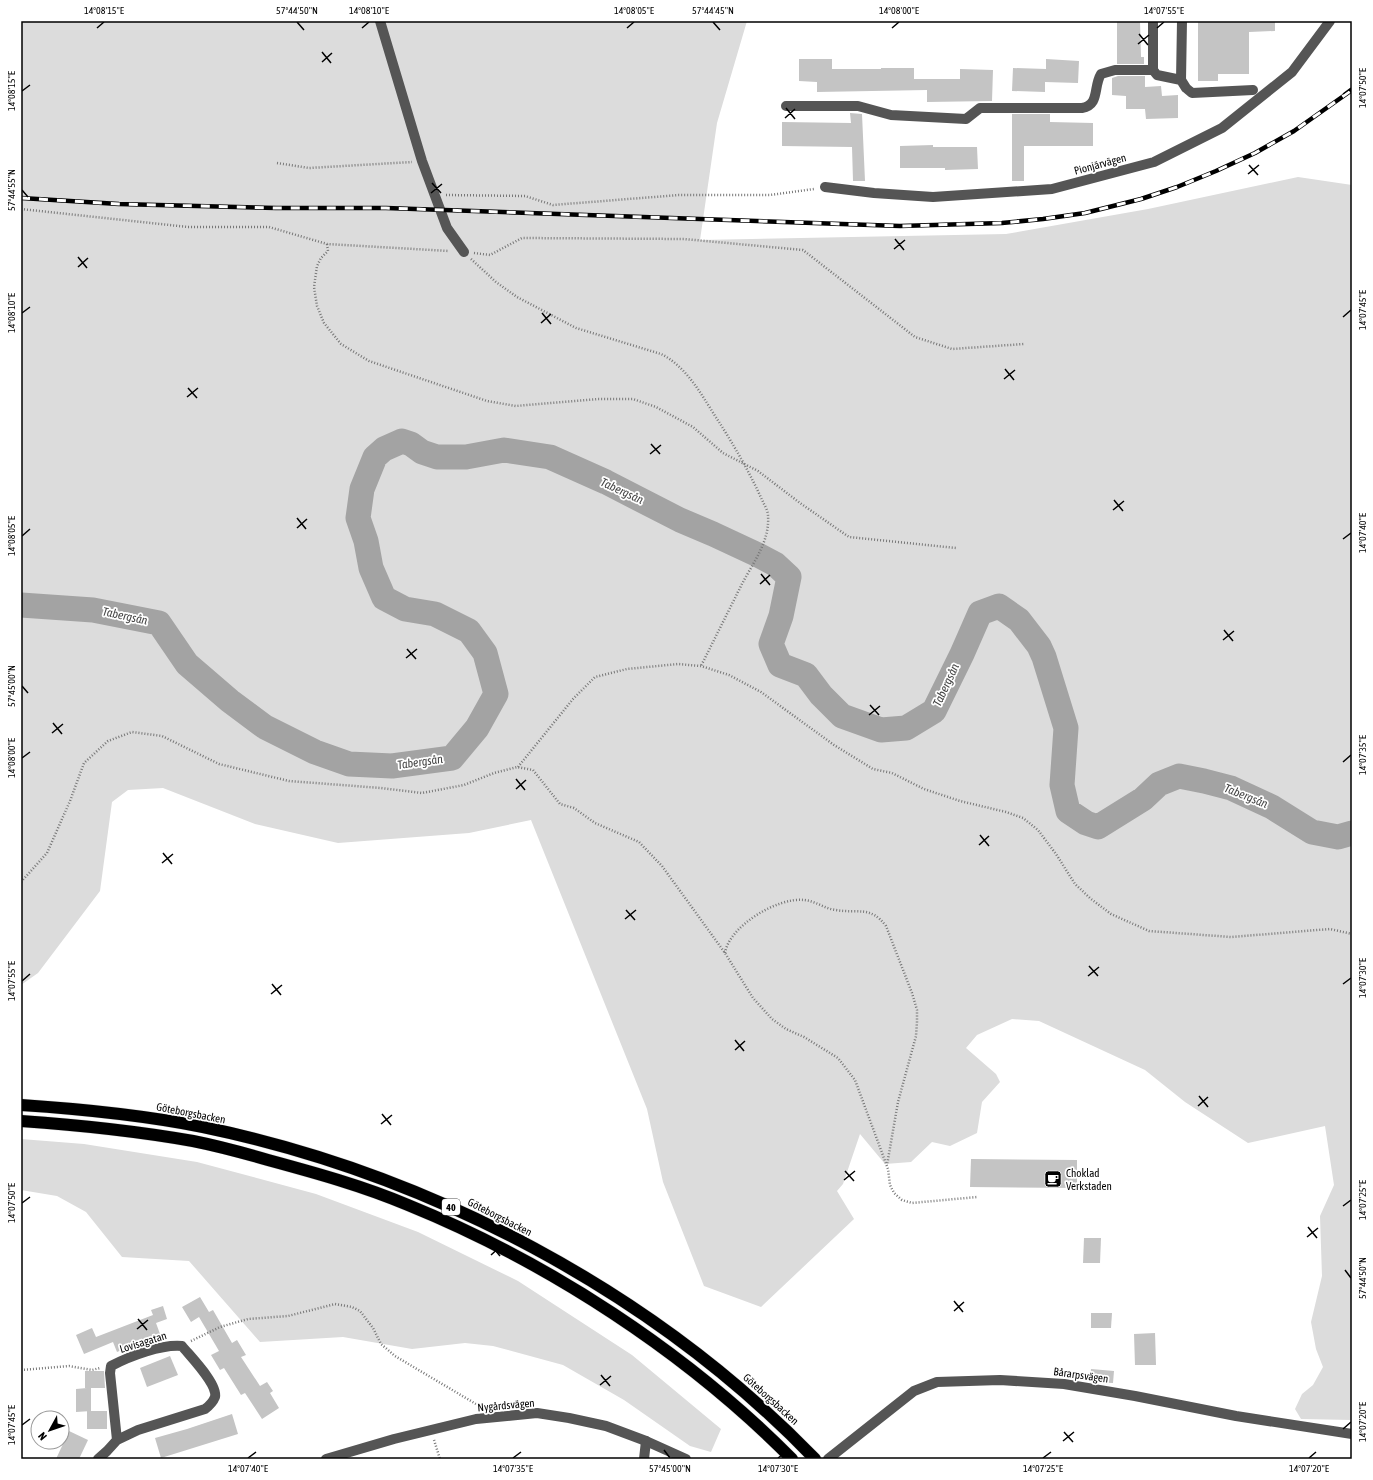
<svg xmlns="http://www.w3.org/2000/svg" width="1373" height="1480" viewBox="0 0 1373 1480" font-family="'Asap Condensed',sans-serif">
<rect width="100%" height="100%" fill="#fff"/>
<g fill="#dcdcdc">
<polygon points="21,21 747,21 717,123 700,240 1006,234 1148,209 1298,177 1352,185 1352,1420 1301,1419 1295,1409 1302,1394 1313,1385 1323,1367 1316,1349 1311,1322 1322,1276 1320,1216 1334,1185 1325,1126 1248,1143 1185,1102 1145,1070 1039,1021 1012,1019 977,1035 966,1048 996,1074 1000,1082 982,1102 977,1133 950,1146 932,1142 911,1162 885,1164 860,1134 843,1184 837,1191 854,1219 761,1307 704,1286 663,1182 647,1109 531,820 469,833 338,843 255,824 163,788 128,790 112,802 100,891 38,973 21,985"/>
<polygon points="21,1139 84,1144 197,1162 316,1194 418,1232 518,1281 632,1355 721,1429 711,1452 690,1446 624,1400 563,1365 493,1346 465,1343 412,1349 343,1337 260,1342 189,1261 122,1257 86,1212 57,1196 21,1190"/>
</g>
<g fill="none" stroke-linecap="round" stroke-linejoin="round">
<polyline stroke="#a3a3a3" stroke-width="4" points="1345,835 1352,841"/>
<polyline stroke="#a3a3a3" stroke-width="25" points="21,605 93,610 159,623 187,664 230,701 265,727 315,752 349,764 392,766 452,758 477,728 496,694 485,653 469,631 435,614 405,609 384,598 371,568 366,541 358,518 362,489 375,457 384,449 402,441 411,444 422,452 437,457 466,457 504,450 550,457 606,482 680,520 713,534 758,555 775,564 789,577 781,616 771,644 780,665 806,675 821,695 842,716 881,730 906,728 934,711 962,654 980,613 999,606 1019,620 1039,646 1044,657 1066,728 1062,785 1068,811 1086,823 1098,827 1143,799 1159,784 1179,776 1204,781 1231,788 1272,807 1312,832 1338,837 1352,833"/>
</g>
<g fill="#c4c4c4">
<polygon points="1117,21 1140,21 1141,57 1144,57 1144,64 1117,64"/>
<polygon points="1198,21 1275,21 1275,31 1249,32 1249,74 1218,74 1218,81 1198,81"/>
<polygon points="799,59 832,59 832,69 881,69 881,68 914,68 914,79 960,79 960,69 993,70 992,101 927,102 927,90 817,92 817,82 799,81"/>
<polygon points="1046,59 1079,61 1078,83 1045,82 1045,92 1012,91 1013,68 1046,69"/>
<polygon points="1118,76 1145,76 1145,87 1161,86 1162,96 1178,95 1178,118 1146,119 1145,109 1126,109 1126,96 1112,95 1112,78"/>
<polygon points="850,113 862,114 865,181 853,181 852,147 782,146 782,122 851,123"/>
<polygon points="1012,114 1050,114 1050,122 1093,123 1093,146 1024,146 1024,181 1012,181"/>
<polygon points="933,145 933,147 977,147 978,169 945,170 945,168 900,168 900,146"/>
<polygon points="971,1159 1077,1160 1077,1188 970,1187"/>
<polygon points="1084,1238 1101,1238 1100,1263 1083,1263"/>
<polygon points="200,1297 209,1312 213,1310 232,1343 237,1340 246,1355 241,1357 260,1386 267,1382 273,1391 270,1393 279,1408 262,1419 245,1393 241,1395 224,1368 220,1370 211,1355 219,1351 199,1317 191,1322 182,1307"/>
<polygon points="163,1306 167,1319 156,1323 160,1334 117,1352 113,1342 84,1354 76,1335 92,1328 96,1337 153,1315 151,1310"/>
<polygon points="1091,1313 1112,1313 1111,1328 1091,1328"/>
<polygon points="1155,1333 1156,1365 1135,1365 1134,1334"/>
<polygon points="170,1356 178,1375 147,1387 140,1368"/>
<polygon points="1091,1369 1114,1371 1113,1383 1090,1382"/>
<polygon points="85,1371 104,1371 105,1388 91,1388 91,1411 76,1412 76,1389 87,1388 85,1388"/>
<rect x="87" y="1411" width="20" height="18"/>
<polygon points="232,1414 238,1434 161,1458 155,1438 187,1429"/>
<polygon points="69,1431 88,1440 79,1459 56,1459"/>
</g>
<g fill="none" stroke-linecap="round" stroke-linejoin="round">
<defs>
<g id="highway">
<path d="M21,1105c61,4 122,10 182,22 227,47 451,165 612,332"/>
<path d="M21,1121c58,4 115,10 172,20 25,5 51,12 75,19 48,13 95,26 140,45 140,57 278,147 384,254"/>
</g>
</defs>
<use href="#highway" stroke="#dbdbdb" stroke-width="13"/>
<g stroke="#777" stroke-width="2.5" stroke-dasharray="1 2" stroke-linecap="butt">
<polyline points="277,163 309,168 412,162"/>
<polyline points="446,195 525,196 553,205 679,195 770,195 814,189"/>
<polyline points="21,209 188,227 269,227 327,244 449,251"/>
<polyline points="327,244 328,251 321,258 317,266 314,287 317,306 324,323 341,344 369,361 487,401 516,406 598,399 633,399 656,407 693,427 723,453 758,471 800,503 849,537 956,548"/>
<polyline points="474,253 490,255 522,238 684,239 803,250 915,337 952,349 1024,344"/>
<path d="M471,259l25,23 21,15 59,31 85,26c27,13 42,44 58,68 16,25 32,53 44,80 2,4 5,9 5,14 2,27 -17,49 -28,72 -13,26 -26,52 -39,78"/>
<polyline points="518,767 573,699 595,677 627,669 678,664 701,666 729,675 761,692 834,745 873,769 892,773 924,789 960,801 1006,812 1023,818 1038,830 1056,854 1075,884 1091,899 1111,914 1149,931 1231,937 1330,929 1352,934"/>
<polyline points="21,882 47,853 70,801 84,763 108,741 132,732 162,736 219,764 289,781 381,788 422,793 464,785 494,773 517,767 533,770 560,804 574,808 595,823 639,842 662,866 725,953 753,998 772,1019 786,1029 804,1037 838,1058 855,1080 888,1169 890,1185 894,1193 902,1200 912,1203 977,1197"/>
<path d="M725,953c4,-27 53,-56 79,-53 12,1 21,9 32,10 22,4 34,-5 50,16l26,67 5,17v12l-1,14 -18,66 -11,63"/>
<polyline points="191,1341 220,1327 248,1319 288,1316 335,1304 352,1307 360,1311 373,1328 381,1344 395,1356 481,1407"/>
<polyline points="21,1370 69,1366 92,1370 100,1368"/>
<polyline points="434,1440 440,1459"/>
</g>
<g stroke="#555" stroke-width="10">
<polyline points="380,21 422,161 447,228 464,252"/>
<polyline points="1153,21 1153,70 1157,75 1181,80 1186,88 1192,93 1253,90"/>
<polyline points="1181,80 1182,21"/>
<path d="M786,106h72l33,9 75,4 14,-11h102c18,-3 11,-21 19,-34l14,-4h38"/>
<polyline points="825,187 874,193 933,197 1052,189 1154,162 1222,128 1292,72 1330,21"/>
<path d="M98,1459l9,-8 10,-11 21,-10 67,-21c4,-3 8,-7 10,-12 3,-13 -25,-41 -33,-51 -20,-2 -52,10 -71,20l-1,7 7,67"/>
<polyline points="326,1459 394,1439 476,1419 537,1413 569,1418 606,1426 646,1441 686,1459"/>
<polyline points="644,1459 646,1441"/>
<polyline points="828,1459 914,1391 937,1382 1000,1380 1064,1384 1135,1396 1236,1416 1352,1434"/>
</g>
<use href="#highway" stroke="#000" stroke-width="12"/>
<defs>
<polyline id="rail" points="21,198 119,204 276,208 386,208 900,226 1002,223 1043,219 1085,213 1141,199 1177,187 1216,171 1255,153 1294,131 1352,90"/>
</defs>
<use href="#rail" stroke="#000" stroke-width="4.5"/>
<use href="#rail" stroke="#fff" stroke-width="3" stroke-dasharray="9" stroke-linecap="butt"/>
</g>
<path fill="none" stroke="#000" stroke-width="1.5" d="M297,22l7,8M713,22l7,8M97,28l7,-6M362,28l7,-6M627,28l7,-6M892,28l7,-6M1157,28l7,-6M1139,34l9,11M1138,44l11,-9M322,52l9,11M322,62l10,-9M22,91l8,-6M1343,94l8,-6M786,108l9,11M785,118l10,-9M1249,165l9,10M1248,174l11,-9M432,183l9,10M22,190l6,7M431,193l11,-9M895,239l9,11M894,249l11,-9M78,257l9,11M78,267l10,-9M22,313l8,-6M542,313l9,11M1343,317l8,-7M541,323l10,-9M1005,369l9,11M1004,379l11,-9M188,388l9,10M187,397l11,-9M651,444l9,10M650,454l11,-9M1114,500l9,11M1113,510l11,-9M297,518l9,11M297,528l10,-9M22,536l8,-7M1343,539l8,-6M761,574l9,11M760,584l10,-9M1224,630l9,11M1223,640l11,-9M407,649l9,10M406,658l11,-9M22,686l6,7M870,705l9,10M869,715l11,-9M53,723l9,11M52,733l11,-9M22,758l8,-6M1343,762l8,-7M516,779l9,11M516,789l10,-9M980,835l9,11M979,845l10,-9M163,853l9,11M162,863l11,-9M626,910l9,10M625,919l11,-9M1089,966l9,10M1088,976l11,-9M22,981l8,-7M272,984l9,11M1343,984l8,-6M271,994l11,-9M735,1040l9,11M735,1050l10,-9M1199,1096l9,11M1198,1106l10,-9M382,1114l9,11M381,1124l11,-9M845,1171l9,10M844,1180l11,-9M22,1203l8,-6M1343,1206l8,-6M1308,1227l9,11M1307,1237l11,-9M491,1245l9,11M491,1255l10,-9M1345,1270l6,8M954,1301l9,11M954,1311l10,-9M138,1319l9,11M137,1329l11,-9M601,1375l9,11M600,1385l11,-9M22,1425l8,-6M1343,1429l8,-7M1064,1432l9,10M1063,1441l11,-9M664,1450l6,8M248,1458l8,-6M513,1458l8,-6M778,1458l8,-6M1043,1458l8,-6M1309,1458l7,-6"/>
<defs>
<symbol id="cafe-square" viewBox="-11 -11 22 22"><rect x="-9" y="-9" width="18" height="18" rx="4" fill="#000" stroke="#fff"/><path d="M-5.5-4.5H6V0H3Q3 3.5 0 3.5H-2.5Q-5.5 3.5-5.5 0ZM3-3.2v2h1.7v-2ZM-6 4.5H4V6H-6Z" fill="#fff"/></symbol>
</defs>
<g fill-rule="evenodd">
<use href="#cafe-square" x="1043" y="1169" width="20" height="20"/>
</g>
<g text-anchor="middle" stroke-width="3.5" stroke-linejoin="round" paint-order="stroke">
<rect fill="#fff" stroke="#4c4c4c" stroke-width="1" x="442" y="1199" width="18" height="16" rx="3"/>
<g font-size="10" font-weight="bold" fill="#000">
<text x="451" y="1211">40</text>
</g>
<g font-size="11" fill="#000" stroke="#fff">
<text transform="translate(1100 164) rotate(-15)" y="4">Pionjärvägen</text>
<text transform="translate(191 1113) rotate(11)" y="4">Göteborgsbacken</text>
<text transform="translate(500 1217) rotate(27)" y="4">Göteborgsbacken</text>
<text transform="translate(143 1342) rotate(-17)" y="4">Lovisagatan</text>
<text transform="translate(1081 1375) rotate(8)" y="4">Bårarpsvägen</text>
<text transform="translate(771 1399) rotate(42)" y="4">Göteborgsbacken</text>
<text transform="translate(506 1405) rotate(-5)" y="4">Nygårdsvägen</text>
</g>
<g font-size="11" fill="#000" stroke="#fff" text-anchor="start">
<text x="1066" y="1177">Choklad<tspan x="1066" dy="13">Verkstaden</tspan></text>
</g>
<g font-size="12" font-style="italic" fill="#444" stroke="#fff">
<text transform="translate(622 491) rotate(25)" y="4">Tabergsån</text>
<text transform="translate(125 616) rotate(12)" y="4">Tabergsån</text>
<text transform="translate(946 685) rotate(-65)" y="4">Tabergsån</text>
<text transform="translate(420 762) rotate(-8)" y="4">Tabergsån</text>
<text transform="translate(1246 796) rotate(22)" y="4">Tabergsån</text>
</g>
</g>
<rect width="1373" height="1480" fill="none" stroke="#ffffff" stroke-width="44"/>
<g transform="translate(50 1430) rotate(230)"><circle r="19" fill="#ffffff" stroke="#999999"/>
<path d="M0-3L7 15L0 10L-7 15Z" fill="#000000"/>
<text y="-6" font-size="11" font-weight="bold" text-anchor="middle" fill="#000000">N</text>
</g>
<rect x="22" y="22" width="1329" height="1436" fill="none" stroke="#000" stroke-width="1.5"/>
<g font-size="10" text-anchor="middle" fill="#000">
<text x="104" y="14">14°08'15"E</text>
<text x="297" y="14">57°44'50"N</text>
<text x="369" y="14">14°08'10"E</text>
<text x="634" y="14">14°08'05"E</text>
<text x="713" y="14">57°44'45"N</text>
<text x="899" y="14">14°08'00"E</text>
<text x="1164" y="14">14°07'55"E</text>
<text transform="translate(1362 88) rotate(-90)" y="4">14°07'50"E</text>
<text transform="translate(11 91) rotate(-90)" y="4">14°08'15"E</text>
<text transform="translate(11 190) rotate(-90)" y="4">57°44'55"N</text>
<text transform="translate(1362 310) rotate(-90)" y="4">14°07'45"E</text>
<text transform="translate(11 313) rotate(-90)" y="4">14°08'10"E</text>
<text transform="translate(1362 533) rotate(-90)" y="4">14°07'40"E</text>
<text transform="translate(11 536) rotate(-90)" y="4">14°08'05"E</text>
<text transform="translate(11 686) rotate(-90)" y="4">57°45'00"N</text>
<text transform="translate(1362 755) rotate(-90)" y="4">14°07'35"E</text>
<text transform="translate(11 758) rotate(-90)" y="4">14°08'00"E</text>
<text transform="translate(1362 978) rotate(-90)" y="4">14°07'30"E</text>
<text transform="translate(11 981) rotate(-90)" y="4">14°07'55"E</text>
<text transform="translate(1362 1200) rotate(-90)" y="4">14°07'25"E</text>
<text transform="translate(11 1203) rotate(-90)" y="4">14°07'50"E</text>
<text transform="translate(1362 1278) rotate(-90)" y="4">57°44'50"N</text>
<text transform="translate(1362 1422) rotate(-90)" y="4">14°07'20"E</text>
<text transform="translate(11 1425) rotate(-90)" y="4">14°07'45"E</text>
<text x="248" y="1472">14°07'40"E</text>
<text x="513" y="1472">14°07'35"E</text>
<text x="670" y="1472">57°45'00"N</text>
<text x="778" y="1472">14°07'30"E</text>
<text x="1043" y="1472">14°07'25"E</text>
<text x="1309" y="1472">14°07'20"E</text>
</g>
</svg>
